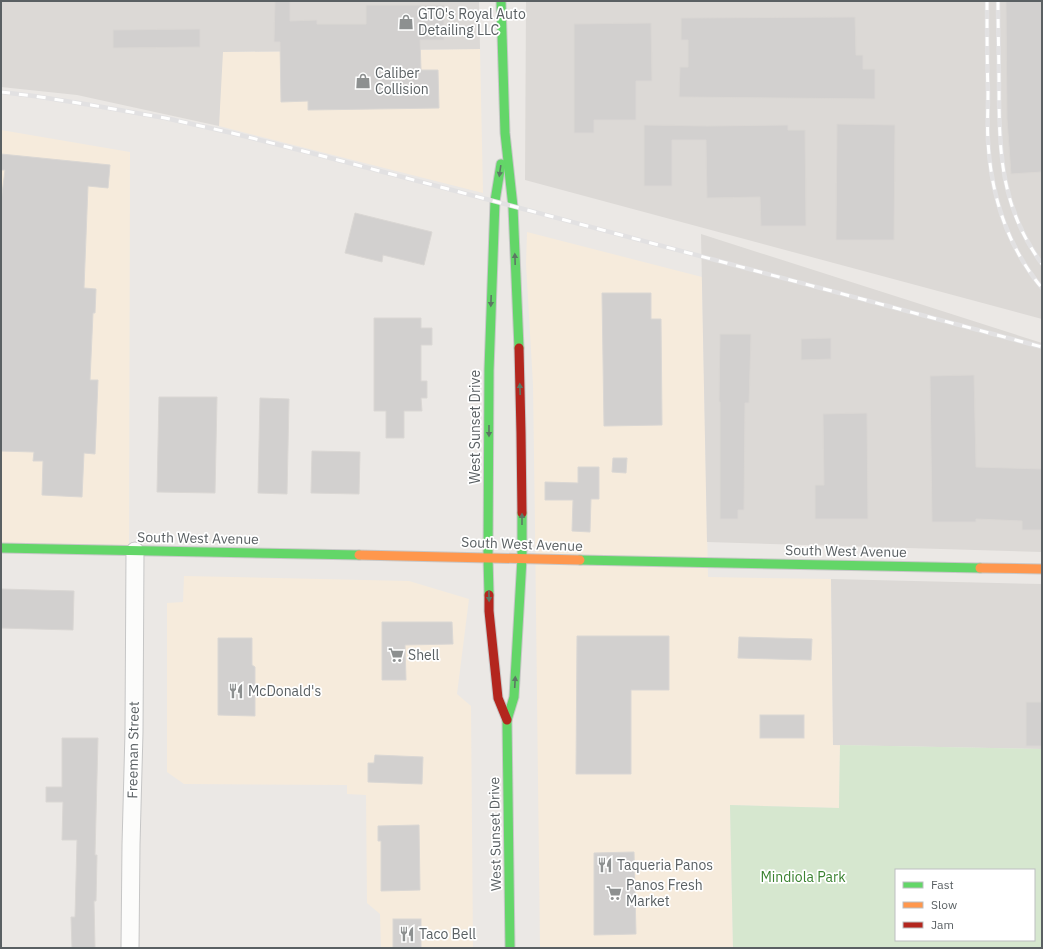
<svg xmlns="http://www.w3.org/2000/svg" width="1043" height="949" viewBox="0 0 1043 949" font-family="'IBM Plex Sans',sans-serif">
<rect width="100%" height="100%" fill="#ebe8e5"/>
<g fill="#f6ebdc">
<polygon points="480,49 483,193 219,126 222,52"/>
<polygon points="1,130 130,152 129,549 1,547"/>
<polygon points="527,232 702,277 708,577 831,579 833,744 840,745 839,808 730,805 733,948 540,948 535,527 533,385 526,264"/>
<polygon points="184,576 409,581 469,599 457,694 471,706 473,948 381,948 380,914 367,903 366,795 347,794 347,785 184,784 167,772 167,603 183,602"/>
</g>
<g fill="#dcd9d6">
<polygon points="1,1 479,1 480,49 223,52 219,126 77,95 1,87"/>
<polygon points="526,1 1042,1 1042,319 525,180"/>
<polygon points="701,234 1042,343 1042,552 707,542"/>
<polygon points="831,579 1042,584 1042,749 833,745"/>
</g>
<path fill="#d6e7cf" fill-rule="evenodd" d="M840,745l202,4v199h-309l-3,-143 109,3zM896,870h138v70h-138z"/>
<g fill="#d2d0cf" stroke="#dad7d4">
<polygon points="275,1 290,1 290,21 317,20 317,24 366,24 366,5 444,5 444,40 420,40 421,70 438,70 439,108 308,110 308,101 281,102 280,42 274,42"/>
<polygon points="1006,1 1042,1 1042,172 1011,174 1007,119"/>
<polygon points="855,17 856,55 863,55 863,69 875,69 875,99 679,97 680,67 688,67 688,40 681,40 681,18"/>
<polygon points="651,23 652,81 636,81 636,120 594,120 594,133 574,133 574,24"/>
<polygon points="200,29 200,47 113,48 113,30"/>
<polygon points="837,124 895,125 894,240 836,240"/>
<polygon points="644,125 706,126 788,125 788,130 805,130 806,226 761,226 760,197 707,198 706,140 672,140 672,186 644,186"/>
<polygon points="1,154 110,165 108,188 88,186 84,288 96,289 95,313 93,313 90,380 98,380 95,454 84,453 82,497 42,495 43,461 33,461 34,452 1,451 1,202 5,170 1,170"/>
<polygon points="355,213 432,232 424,265 383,255 382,262 345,253"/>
<polygon points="602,293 651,293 651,319 661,319 662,425 604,426"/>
<polygon points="374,318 421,318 421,328 432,328 432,345 421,345 421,381 427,381 427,398 421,398 422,411 404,411 404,438 386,438 386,411 374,411"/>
<polygon points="720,334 751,334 749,403 745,403 744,510 738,510 738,519 720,519 720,402 719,402"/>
<polygon points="831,338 831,359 801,360 801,339"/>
<polygon points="974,375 976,467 1042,469 1042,530 1022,530 1022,521 976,519 976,522 932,522 930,376"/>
<polygon points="159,397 217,397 215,493 157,492"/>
<polygon points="260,398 289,399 287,494 258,493"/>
<polygon points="867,413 868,519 815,519 815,485 824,485 823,414"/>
<polygon points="312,451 360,452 359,494 311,493"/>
<polygon points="613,458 627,458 626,473 612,472"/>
<polygon points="578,467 599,467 599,499 591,499 590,532 572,531 573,500 545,500 545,482 578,483"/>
<polygon points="1,589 74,591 73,630 1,628"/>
<polygon points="382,622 452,622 453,644 405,645 406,680 382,680"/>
<polygon points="577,636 669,636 669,690 631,690 631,774 576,774"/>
<polygon points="739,637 812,639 811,660 738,658"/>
<polygon points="218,638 252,638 252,665 255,667 255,716 218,715"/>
<rect x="1026" y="702" width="16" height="44"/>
<rect x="760" y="715" width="44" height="23"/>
<polygon points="62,738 98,738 95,855 97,855 96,901 94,901 95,948 72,948 71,917 75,917 77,840 62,840 63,802 46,802 46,787 62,787"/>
<polygon points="375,755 423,757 422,784 368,782 368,763 374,763"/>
<polygon points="419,825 420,890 381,891 381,841 378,841 378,826"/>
<polygon points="634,852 636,934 594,935 594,853"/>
<rect x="393" y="919" width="28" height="29"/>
</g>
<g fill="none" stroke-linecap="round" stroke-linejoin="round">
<defs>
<polyline id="street" points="130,948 131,845 134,732 135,551"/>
<g id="fast">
<polyline points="501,1 505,133 513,207 519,348"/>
<polyline points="1,548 359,555"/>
<polyline points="580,560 980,568"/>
<polyline points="489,595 488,557 489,370 495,201 501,164"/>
<polyline points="510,948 507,720 514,697 522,558 522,513"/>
</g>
<g id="slow">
<polyline points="359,555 580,560"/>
<polyline points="980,568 1042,569"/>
</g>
<g id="jam">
<polyline points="519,348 521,433 522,513"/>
<polyline points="489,595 489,611 498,698 507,720"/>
</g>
</defs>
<use href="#street" stroke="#c6c6c6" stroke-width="19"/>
<use href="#fast" stroke="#c7c7c7" stroke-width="11"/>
<use href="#slow" stroke="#c7c7c7" stroke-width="11"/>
<use href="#jam" stroke="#c7c7c7" stroke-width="11"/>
<use href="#street" stroke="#fcfcfb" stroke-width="17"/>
<use href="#fast" stroke="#63d668" stroke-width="9"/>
<use href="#slow" stroke="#ff974d" stroke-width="9"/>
<use href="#jam" stroke="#b3261e" stroke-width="9"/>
<defs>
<g id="rail">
<path d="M987,1c0,31 0,61 1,92 0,16 -1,32 0,48 3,54 19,105 54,147"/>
<path d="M998,1c0,30 1,59 1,89 0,66 3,119 43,174"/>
<polyline points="1,92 34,96 91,105 165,118 232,133 315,154 452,190 1042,347"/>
</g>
</defs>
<use href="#rail" stroke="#e2e1e2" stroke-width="4.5"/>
<use href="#rail" stroke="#fff" stroke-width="3" stroke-dasharray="9" stroke-linecap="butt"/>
</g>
<defs><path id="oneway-solid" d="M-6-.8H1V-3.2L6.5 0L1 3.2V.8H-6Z"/></defs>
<g fill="#5c7864">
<use href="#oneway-solid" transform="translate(500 171) rotate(98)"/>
<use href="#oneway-solid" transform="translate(515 259) rotate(-92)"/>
<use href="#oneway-solid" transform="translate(491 301) rotate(92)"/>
<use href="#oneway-solid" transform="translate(520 389) rotate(-92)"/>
<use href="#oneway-solid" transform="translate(489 431) rotate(90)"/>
<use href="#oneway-solid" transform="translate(522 519) rotate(-90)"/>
<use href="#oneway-solid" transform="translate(489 596) rotate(89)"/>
<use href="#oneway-solid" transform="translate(515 682) rotate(-87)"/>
</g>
<defs>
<symbol id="shop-bare" viewBox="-9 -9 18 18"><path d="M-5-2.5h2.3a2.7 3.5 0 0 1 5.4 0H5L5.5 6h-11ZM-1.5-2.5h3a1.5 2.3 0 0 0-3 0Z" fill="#8d9090" stroke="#fff" stroke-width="2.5" paint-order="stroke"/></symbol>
<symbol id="supermarket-bare" viewBox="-9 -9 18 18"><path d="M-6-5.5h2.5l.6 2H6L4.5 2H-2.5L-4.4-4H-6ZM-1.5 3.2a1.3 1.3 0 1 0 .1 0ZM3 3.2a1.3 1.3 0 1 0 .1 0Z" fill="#8d9090" stroke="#fff" stroke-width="2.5" paint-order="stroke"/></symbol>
<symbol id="restaurant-bare" viewBox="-9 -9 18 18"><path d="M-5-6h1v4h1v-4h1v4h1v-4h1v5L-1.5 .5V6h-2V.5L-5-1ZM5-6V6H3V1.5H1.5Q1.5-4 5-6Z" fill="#8d9090" stroke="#fff" stroke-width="2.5" paint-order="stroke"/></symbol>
</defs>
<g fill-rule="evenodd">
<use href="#shop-bare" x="395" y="11" width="22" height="22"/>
<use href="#shop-bare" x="352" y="70" width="22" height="22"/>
<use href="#supermarket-bare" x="385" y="644" width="22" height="22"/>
<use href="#restaurant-bare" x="225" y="680" width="22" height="22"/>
<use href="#restaurant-bare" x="594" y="854" width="22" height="22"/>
<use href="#supermarket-bare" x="603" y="882" width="22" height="22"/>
<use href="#restaurant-bare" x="396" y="923" width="22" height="22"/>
</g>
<g text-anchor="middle" stroke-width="3.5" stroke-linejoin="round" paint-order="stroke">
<g font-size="14" fill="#5a6063" stroke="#fff" text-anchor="start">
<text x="418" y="19">GTO's Royal Auto<tspan x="418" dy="16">Detailing LLC</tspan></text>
<text x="375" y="78">Caliber<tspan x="375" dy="16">Collision</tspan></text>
<text x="408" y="660">Shell</text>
<text x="248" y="696">McDonald's</text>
<text x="617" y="870">Taqueria Panos</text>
<text x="626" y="890">Panos Fresh<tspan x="626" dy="16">Market</tspan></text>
<text x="419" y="939">Taco Bell</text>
</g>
<g font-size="14" fill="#5a6063" stroke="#fff">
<text transform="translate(475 427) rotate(-90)" y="5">West Sunset Drive</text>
<text transform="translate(198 538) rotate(1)" y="5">South West Avenue</text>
<text transform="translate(522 544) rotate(2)" y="5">South West Avenue</text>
<text transform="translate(846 551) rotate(1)" y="5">South West Avenue</text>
<text transform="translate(133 750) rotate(-89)" y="5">Freeman Street</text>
<text transform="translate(495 834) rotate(-91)" y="5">West Sunset Drive</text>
</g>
<g font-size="14" fill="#3b8331" stroke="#fff">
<text x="803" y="882">Mindiola Park</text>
</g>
</g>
<rect width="1043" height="949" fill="none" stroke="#5a6063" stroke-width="4"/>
<rect x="895" y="869" width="140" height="72" fill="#ffffff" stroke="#bdbfc1"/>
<rect x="903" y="882" width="20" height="6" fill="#63d668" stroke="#bdbfc1"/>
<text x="931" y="889" font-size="12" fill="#5a6063">Fast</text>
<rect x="903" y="902" width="20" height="6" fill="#ff974d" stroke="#bdbfc1"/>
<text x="931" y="909" font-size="12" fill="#5a6063">Slow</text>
<rect x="903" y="922" width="20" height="6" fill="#b3261e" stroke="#bdbfc1"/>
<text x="931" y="929" font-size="12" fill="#5a6063">Jam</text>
</svg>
